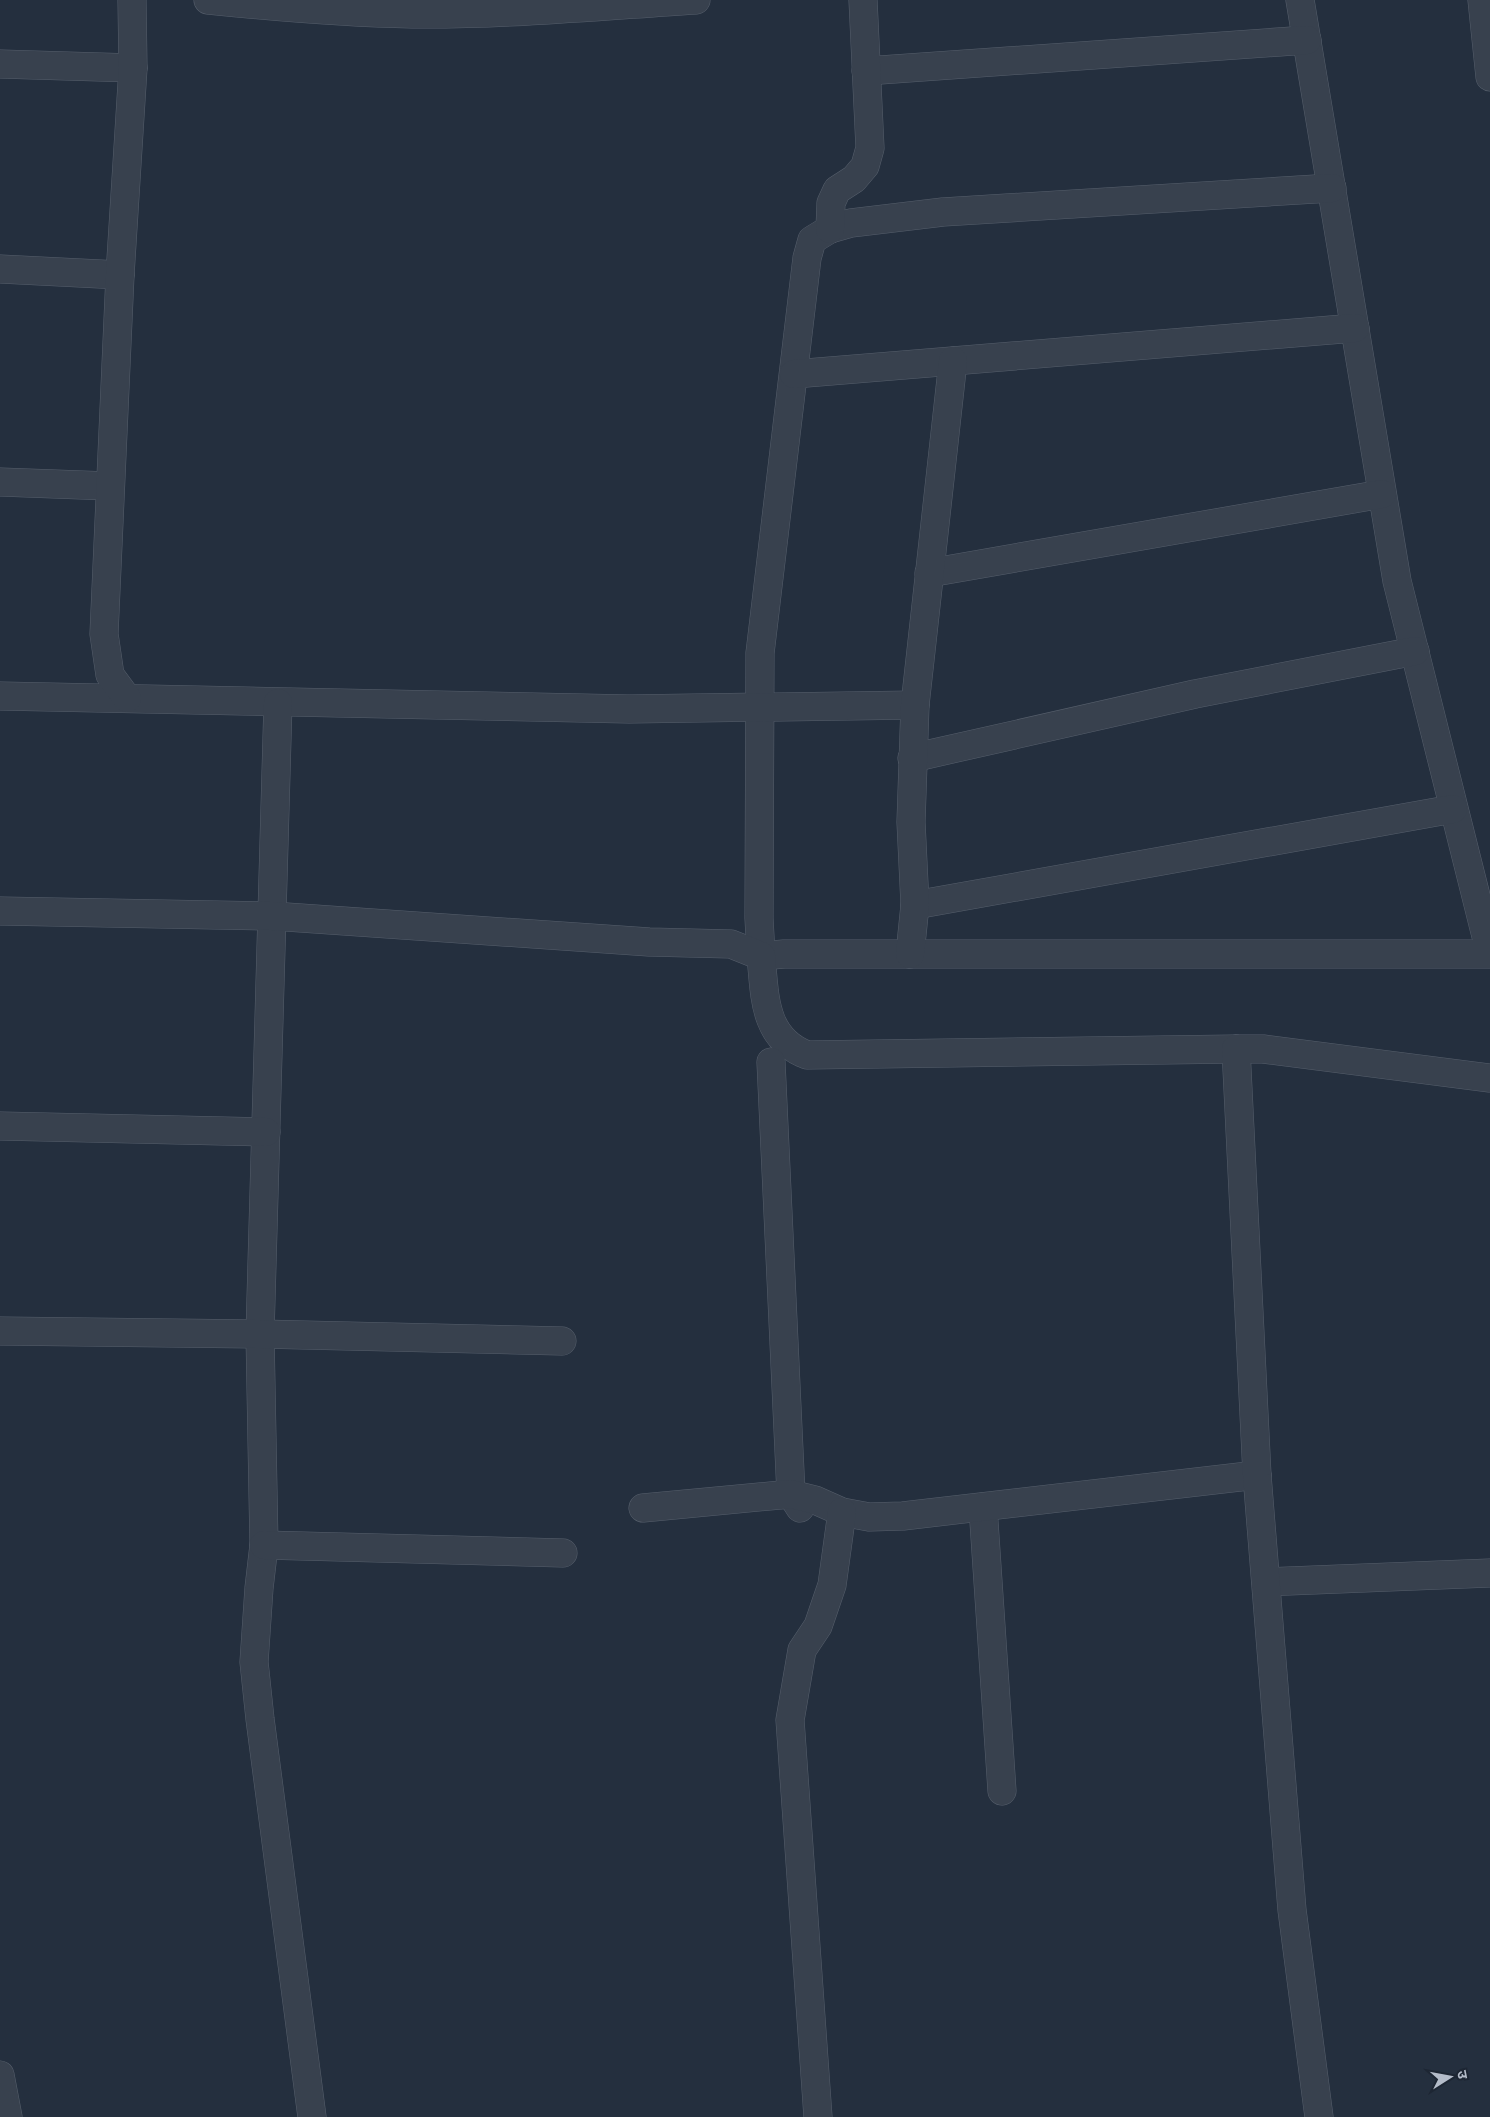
<svg xmlns="http://www.w3.org/2000/svg" width="1490" height="2117" viewBox="0 0 1490 2117" font-family="'Noto Sans','Noto Sans Devanagari',sans-serif">
<rect width="100%" height="100%" fill="#242f3e"/>
<g fill="none" stroke-linecap="round" stroke-linejoin="round">
<defs>
<g id="minor">
<path d="M208,0c68,7 136,13 204,14 95,1 190,-8 284,-14"/>
<polyline points="1300,0 1397,581 1490,952"/>
<polyline points="1482,0 1490,77"/>
<polyline points="0,64 133,68"/>
<polyline points="866,71 1307,40"/>
<polyline points="1332,188 943,212 851,223 830,229 812,240 807,258 760,653 759,918 761,956 784,954 1490,954"/>
<polyline points="830,229 831,203 837,190 854,179 865,166 870,148 863,0"/>
<polyline points="0,269 120,275"/>
<polyline points="794,374 1355,328"/>
<polyline points="0,482 109,486"/>
<polyline points="929,573 1382,494"/>
<polyline points="0,696 629,709 915,705"/>
<polyline points="127,698 110,675 104,634 120,275 133,68 132,0"/>
<polyline points="278,703 260,1334 264,1545 259,1588 254,1662 260,1719 312,2117"/>
<polyline points="912,758 1195,694 1415,651"/>
<polyline points="915,905 1453,809"/>
<path d="M0,911l272,5 377,26 82,2 30,12c4,40 2,82 46,99l429,-6"/>
<polyline points="910,954 915,905 911,822 915,705 953,361"/>
<polyline points="771,1062 791,1494 800,1508"/>
<polyline points="0,1126 266,1132"/>
<polyline points="0,1331 260,1334 562,1341"/>
<polyline points="983,1507 1002,1791"/>
<polyline points="643,1508 791,1494 815,1500 842,1512 869,1517 903,1516 1257,1475"/>
<polyline points="264,1545 563,1553"/>
<polyline points="1266,1582 1490,1573"/>
<polyline points="0,2075 8,2117"/>
<polyline points="818,2117 790,1720 802,1650 818,1626 832,1585 842,1512"/>
<polyline points="1319,2117 1292,1910 1257,1475 1236,1049 1263,1049 1490,1078"/>
</g>
</defs>
<use href="#minor" stroke="#565f6c" stroke-width="29"/>
<use href="#minor" stroke="#38414e" stroke-width="28"/>
</g>
<g transform="translate(1450 2077) rotate(79)" stroke="#1d2633" stroke-width="4" paint-order="stroke">
<path d="M0-4L9 19L0 12L-9 19Z" fill="#b4bcc9"/>
<text y="-8" font-size="14" font-weight="bold" text-anchor="middle" fill="#b4bcc9">उ</text>
</g>
</svg>
